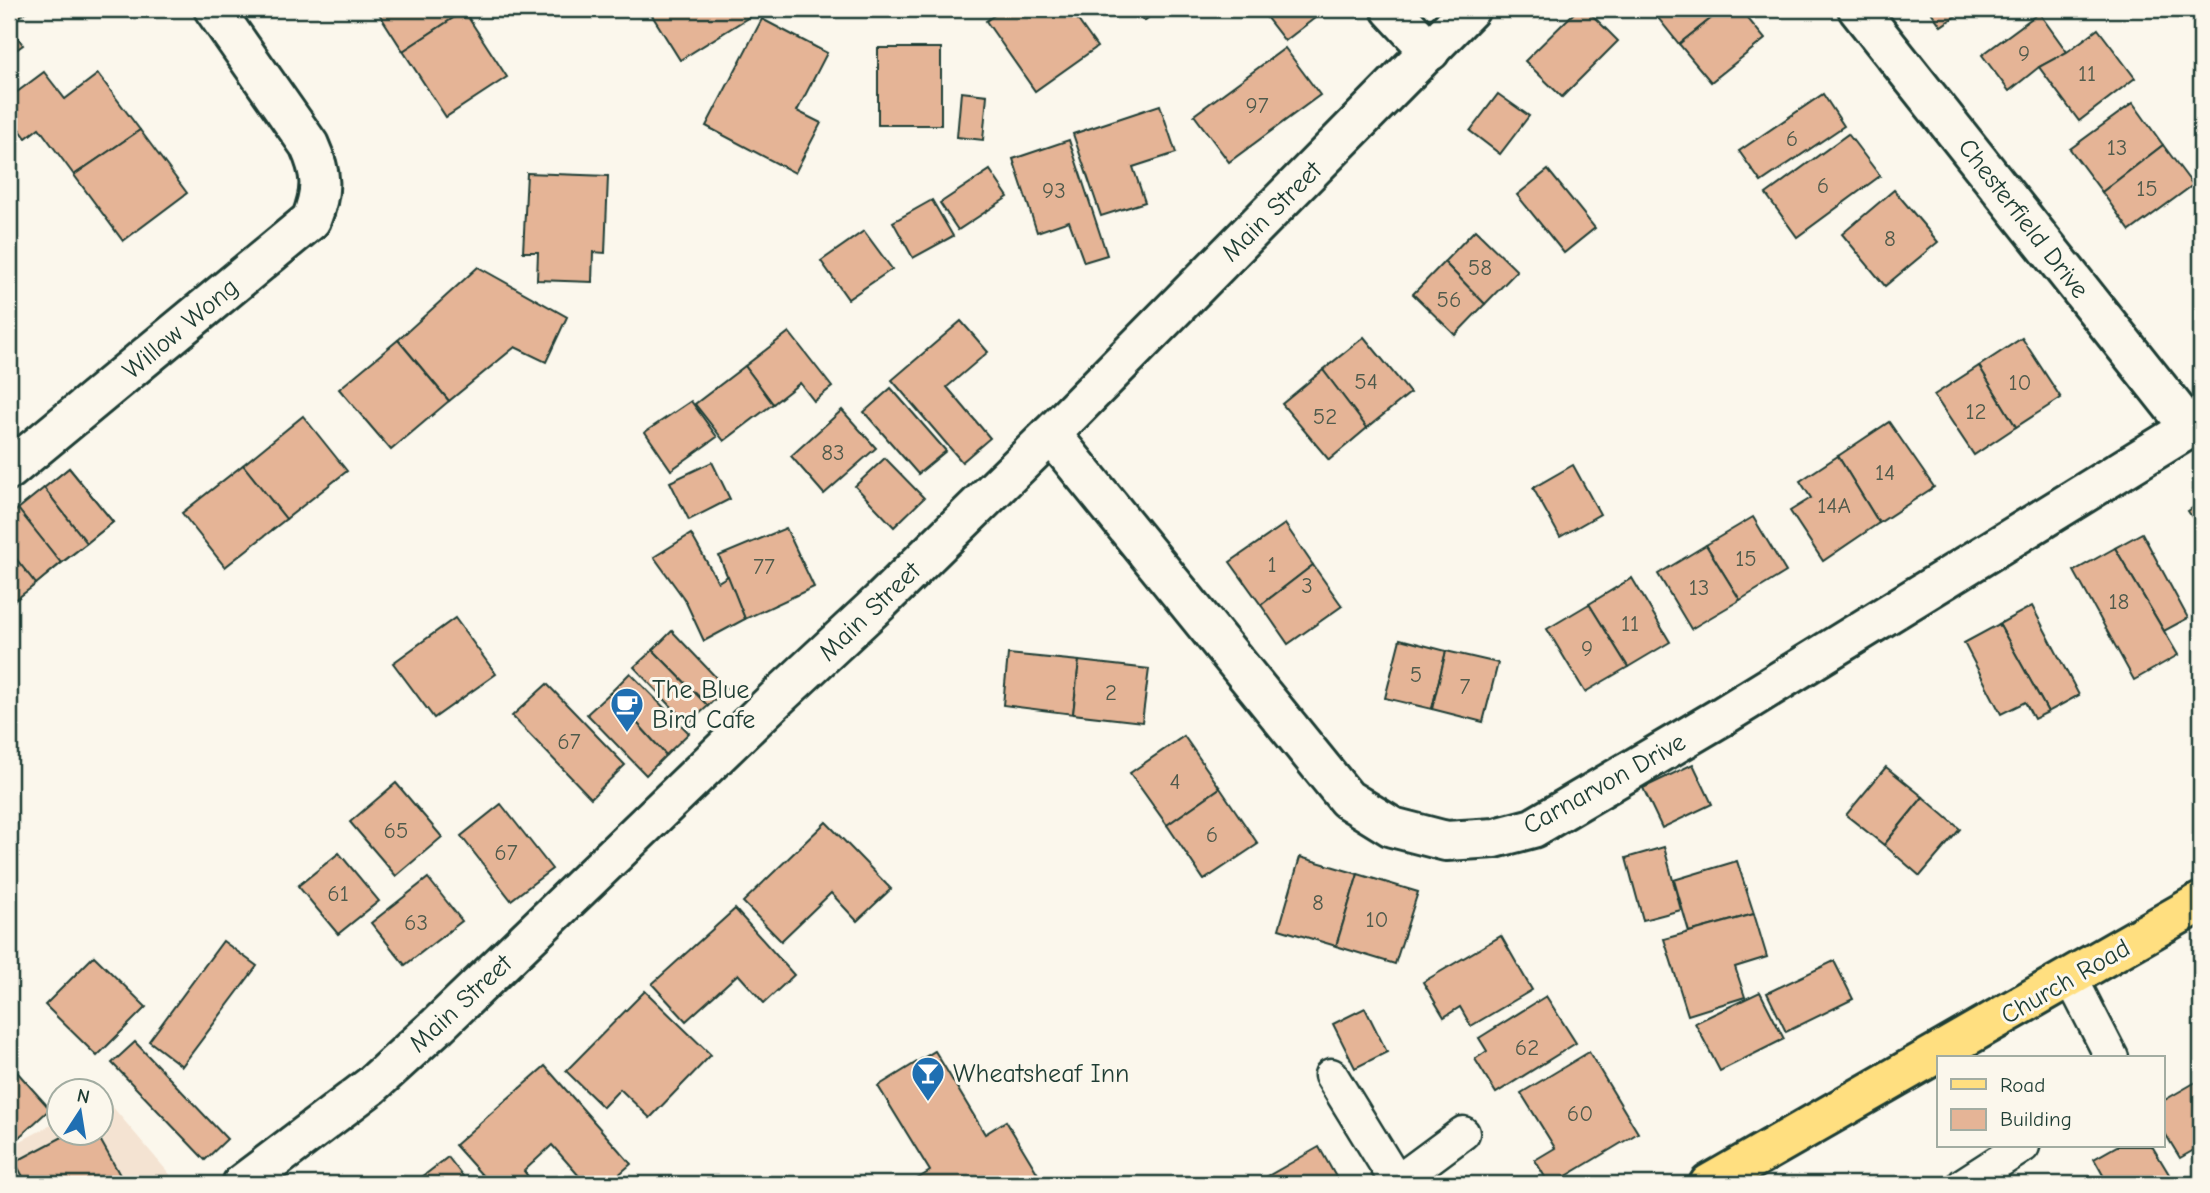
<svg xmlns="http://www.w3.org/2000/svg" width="2210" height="1193" viewBox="0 0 2210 1193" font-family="'Comic Neue',sans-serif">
<rect width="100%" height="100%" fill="#fbf7ec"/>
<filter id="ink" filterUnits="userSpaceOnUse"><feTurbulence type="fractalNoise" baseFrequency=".0143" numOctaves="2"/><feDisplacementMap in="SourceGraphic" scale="14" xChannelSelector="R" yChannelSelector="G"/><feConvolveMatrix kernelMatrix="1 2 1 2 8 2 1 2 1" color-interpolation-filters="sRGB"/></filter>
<g filter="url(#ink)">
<polygon fill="#f4e3d2" points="105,1098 178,1184 9,1184 9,1147 59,1121 60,1134 102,1134 102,1099"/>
<g fill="#e5b496" stroke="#1f3d34" stroke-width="2">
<polygon points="9,9 30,9 9,24"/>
<polygon points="376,9 463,9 464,11 403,51"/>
<polygon points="648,9 762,9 680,60"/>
<polygon points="1003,9 1070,9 1097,47 1035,91 986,21"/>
<polygon points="1134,9 1159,9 1144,21"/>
<polygon points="1260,9 1322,9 1324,11 1285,41"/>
<polygon points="1578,9 1586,9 1618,41 1562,97 1525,61"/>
<polygon points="1651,9 1723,9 1679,44"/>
<polygon points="1723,9 1740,9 1765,39 1711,82 1679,44"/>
<polygon points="1929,9 1966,9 1941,26"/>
<polygon points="464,11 507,77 446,117 403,51"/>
<polygon points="2039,13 2067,52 2039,67 2009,91 1982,55"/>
<polygon points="762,19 827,53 797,111 821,123 795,173 706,126"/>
<polygon points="9,25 23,45 9,55"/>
<polygon points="2098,29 2135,78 2079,121 2039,67 2067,52"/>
<rect x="878" y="48" width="63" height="77"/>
<polygon points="1285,48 1320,95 1229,162 1194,115"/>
<polygon points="44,72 65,99 98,74 140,130 74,175 39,128 26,138 9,115 9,98"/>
<polygon points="961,92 987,95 983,140 957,137"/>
<polygon points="1498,94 1529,116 1500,154 1470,131"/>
<polygon points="1823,94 1844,126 1761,182 1739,151"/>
<polygon points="2133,103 2163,145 2102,192 2070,149"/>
<polygon points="1160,105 1176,153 1133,167 1145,202 1101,216 1073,134"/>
<polygon points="140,130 187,193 123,241 74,175"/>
<polygon points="1848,134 1880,176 1797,237 1766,194"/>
<polygon points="1069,140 1107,255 1084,262 1069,221 1037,232 1013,159"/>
<polygon points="2163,145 2193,185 2130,231 2102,192"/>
<polygon points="990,170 1008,197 958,230 940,203"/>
<polygon points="1548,170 1595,228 1564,253 1517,195"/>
<polygon points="527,173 608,176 605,253 593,252 592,282 537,280 538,252 523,252"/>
<polygon points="1894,190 1938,242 1885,286 1842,234"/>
<polygon points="932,200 953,236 913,258 893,222"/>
<polygon points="1475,230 1517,271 1485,304 1444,262"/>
<polygon points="864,231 892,269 848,299 821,261"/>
<polygon points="1444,262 1485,304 1455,335 1413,294"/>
<polygon points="478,267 567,317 546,362 515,347 449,401 398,340"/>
<polygon points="961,321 988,352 947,387 990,438 962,462 892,380"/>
<polygon points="789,332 832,387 814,401 800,383 773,404 745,366"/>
<polygon points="1364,337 1410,393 1367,428 1323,370"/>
<polygon points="2022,338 2061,398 2016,427 1979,366"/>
<polygon points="398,340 449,401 391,450 339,389"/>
<polygon points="745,366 773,404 724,441 695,404"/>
<polygon points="1979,366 2016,427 1974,455 1934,395"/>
<polygon points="1323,370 1367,428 1329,460 1282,404"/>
<polygon points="891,388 946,451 918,474 864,412"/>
<polygon points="691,401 717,437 671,470 645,432"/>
<polygon points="842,410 876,448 824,494 791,456"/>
<polygon points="303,416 347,471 286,519 243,465"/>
<polygon points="1889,422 1934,487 1879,523 1838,456"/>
<polygon points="1838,456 1879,523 1823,561 1790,511 1811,498 1800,481"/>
<polygon points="885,458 924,498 894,527 855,486"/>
<polygon points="712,462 730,499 689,520 670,482"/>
<polygon points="243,465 286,519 225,567 182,513"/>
<polygon points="1573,465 1600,514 1560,537 1533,488"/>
<polygon points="69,468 113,522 9,605 9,517"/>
<polygon points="69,468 113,522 87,543 44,488"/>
<polygon points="44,488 87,543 61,563 18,509"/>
<polygon points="2201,502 2201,531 2188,511"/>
<polygon points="18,509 61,563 36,584 9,550 9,517"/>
<polygon points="1753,517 1786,572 1740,600 1706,545"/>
<polygon points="1285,524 1313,565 1261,605 1230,562"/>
<polygon points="786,528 814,587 745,619 719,556"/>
<polygon points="2142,533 2188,618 2164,631 2115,548"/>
<polygon points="691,534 718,582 728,576 745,619 704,641 685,600 654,557"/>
<polygon points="1706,545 1740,600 1691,629 1658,574"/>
<polygon points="2115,548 2178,655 2134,680 2074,571"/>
<polygon points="9,550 36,584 10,604 9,603"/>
<polygon points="1313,565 1342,606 1288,644 1261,605"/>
<polygon points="1632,578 1670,642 1628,667 1589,604"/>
<polygon points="1589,604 1628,667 1585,692 1547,629"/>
<polygon points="2032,606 2079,695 2048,712 1999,624"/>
<polygon points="455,618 496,674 434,718 393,663"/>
<polygon points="1999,624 2048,712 2034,719 2025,702 2001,714 1964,643"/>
<polygon points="672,631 726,688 708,706 653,650"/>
<polygon points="1400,639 1446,651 1432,709 1385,698"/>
<polygon points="653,650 708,706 688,724 634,667"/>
<polygon points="1446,651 1498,663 1483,722 1432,709"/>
<polygon points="1008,654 1079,661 1073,714 1003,705"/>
<polygon points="1079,661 1149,669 1142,722 1073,714"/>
<polygon points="630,673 689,733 666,755 610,693"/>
<polygon points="547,684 625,765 591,798 512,716"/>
<polygon points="610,693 666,755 646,775 587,714"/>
<polygon points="1184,736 1220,788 1167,825 1130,773"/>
<polygon points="1693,764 1712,804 1662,828 1643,788"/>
<polygon points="1886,767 1923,797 1884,845 1846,815"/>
<polygon points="396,783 442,837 396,876 350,822"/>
<polygon points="1220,788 1258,844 1204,880 1167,825"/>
<polygon points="1923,797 1960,829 1920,876 1884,845"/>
<polygon points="501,804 552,869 511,900 461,836"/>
<polygon points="826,822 891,889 857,921 831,893 781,941 743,902"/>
<polygon points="1664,847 1681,910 1643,920 1626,858"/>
<polygon points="339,853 379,901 338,934 298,886"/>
<polygon points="1300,857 1358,874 1336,946 1279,929"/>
<polygon points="1737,861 1754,914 1689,932 1674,880"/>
<polygon points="1358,874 1418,892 1395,964 1336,946"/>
<polygon points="428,878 462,921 405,965 371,923"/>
<polygon points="735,909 794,975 764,1003 738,974 686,1021 652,984"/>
<polygon points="1754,914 1767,957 1735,967 1745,997 1688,1015 1664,939"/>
<polygon points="1501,936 1532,990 1471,1026 1460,1007 1444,1017 1423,982"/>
<polygon points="223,941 257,966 182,1066 149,1041"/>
<polygon points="94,956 146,1007 97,1056 45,1005"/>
<polygon points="1834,961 1853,999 1786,1032 1767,993"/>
<polygon points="645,991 711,1055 650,1118 620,1089 603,1107 566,1071"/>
<polygon points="1760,992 1784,1039 1720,1071 1695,1023"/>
<polygon points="1546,996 1576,1043 1496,1093 1475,1059 1487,1051 1479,1038"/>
<polygon points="1365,1008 1387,1052 1355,1068 1333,1024"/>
<polygon points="135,1042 227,1139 205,1160 112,1063"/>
<polygon points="935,1051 985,1134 1006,1121 1044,1184 909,1184 930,1171 878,1086"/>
<polygon points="1589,1052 1638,1133 1553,1184 1549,1184 1535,1160 1555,1148 1521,1093"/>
<polygon points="9,1063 50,1109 18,1138 9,1127"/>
<polygon points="545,1066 631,1164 608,1184 586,1184 552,1145 524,1171 534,1184 490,1184 455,1145"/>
<polygon points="2196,1082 2201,1091 2201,1146 2180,1158 2163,1130 2163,1101"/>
<polygon points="68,1134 97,1134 125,1184 27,1184 15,1162"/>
<polygon points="2117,1146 2152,1146 2175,1184 2108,1184 2094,1159"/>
<polygon points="1319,1147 1340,1184 1254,1184"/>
<polygon points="448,1157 469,1184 413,1184"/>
</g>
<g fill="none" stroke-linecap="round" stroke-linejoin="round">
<defs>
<g id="service">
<polyline points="2071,978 2112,1058"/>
<polyline points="1331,1075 1398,1184"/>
<polyline points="1397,1182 1463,1133"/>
<polyline points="1964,1184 2023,1146"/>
</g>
<g id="minor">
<polyline points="1391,9 1430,51"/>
<polyline points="1858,9 2190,428 2201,421"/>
<polyline points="1051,434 1347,799 1392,827 1446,841 1495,838 1533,828 1721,717 2190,428"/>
<path d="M9,470l302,-250c12,-30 11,-46 -2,-75l-95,-136"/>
</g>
<polyline id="tertiary" points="242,1184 371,1086 438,1025 779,696 880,602 1051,434 1470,9"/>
<polyline id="primary" points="1709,1184 2201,902"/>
</defs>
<use href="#service" stroke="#1f3d34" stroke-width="37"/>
<use href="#minor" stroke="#1f3d34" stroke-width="44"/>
<use href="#tertiary" stroke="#1f3d34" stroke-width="44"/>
<use href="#primary" stroke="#1f3d34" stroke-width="44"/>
<use href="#service" stroke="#fbf7ec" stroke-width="32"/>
<use href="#minor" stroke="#fbf7ec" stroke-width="38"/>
<use href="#tertiary" stroke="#fbf7ec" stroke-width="38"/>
<use href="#primary" stroke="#ffdf80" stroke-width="38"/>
</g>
</g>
<defs>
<symbol id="cafe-pin" viewBox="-11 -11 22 30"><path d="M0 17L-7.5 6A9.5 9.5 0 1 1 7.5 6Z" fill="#1f6fb2" stroke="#fbf7ec"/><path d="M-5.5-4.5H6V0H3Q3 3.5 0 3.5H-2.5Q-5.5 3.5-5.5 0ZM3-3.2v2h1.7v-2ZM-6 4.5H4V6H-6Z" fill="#fff"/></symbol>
<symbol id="bar-pin" viewBox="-11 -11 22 30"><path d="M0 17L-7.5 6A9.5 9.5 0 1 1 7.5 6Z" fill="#1f6fb2" stroke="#fbf7ec"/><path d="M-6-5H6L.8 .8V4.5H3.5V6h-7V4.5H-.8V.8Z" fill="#fff"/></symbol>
</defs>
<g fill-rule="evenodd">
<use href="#cafe-pin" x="608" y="685" width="38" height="52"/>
<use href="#bar-pin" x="909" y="1054" width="38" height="52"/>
</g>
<g text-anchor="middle" stroke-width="6" stroke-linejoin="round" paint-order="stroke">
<g font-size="23" fill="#505b4c">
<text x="2024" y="61">9</text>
<text x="2087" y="81">11</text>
<text x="1257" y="113">97</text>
<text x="1792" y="146">6</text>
<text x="2117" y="155">13</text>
<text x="1823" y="193">6</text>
<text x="2147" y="196">15</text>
<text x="1054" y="198">93</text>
<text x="1890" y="246">8</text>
<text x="1480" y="275">58</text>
<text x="1449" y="307">56</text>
<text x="1366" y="389">54</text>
<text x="2020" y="390">10</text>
<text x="1976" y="419">12</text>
<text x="1325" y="424">52</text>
<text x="833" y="460">83</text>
<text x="1885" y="480">14</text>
<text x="1834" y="513">14A</text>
<text x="1746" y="566">15</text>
<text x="1272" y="572">1</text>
<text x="764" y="574">77</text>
<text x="1307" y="593">3</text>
<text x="1699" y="595">13</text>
<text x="2119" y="609">18</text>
<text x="1630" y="631">11</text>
<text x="1587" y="656">9</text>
<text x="1416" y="682">5</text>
<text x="1465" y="694">7</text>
<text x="1111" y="700">2</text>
<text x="569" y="749">67</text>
<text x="1175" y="789">4</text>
<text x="396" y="838">65</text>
<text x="1212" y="842">6</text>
<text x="506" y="860">67</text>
<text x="338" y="901">61</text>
<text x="1318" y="910">8</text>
<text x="1377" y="927">10</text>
<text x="416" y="930">63</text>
<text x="1527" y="1055">62</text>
<text x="1580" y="1121">60</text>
</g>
<g font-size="26" fill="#1f3d34" stroke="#fbf7ec">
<text transform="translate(1271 211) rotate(-45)" y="9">Main Street</text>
<text transform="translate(2024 218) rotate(52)" y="9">Chesterfield Drive</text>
<text transform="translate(180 328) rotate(-40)" y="9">Willow Wong</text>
<text transform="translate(869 611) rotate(-44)" y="9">Main Street</text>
<text transform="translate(1604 783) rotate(-29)" y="9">Carnarvon Drive</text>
<text transform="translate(2065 981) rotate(-30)" y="9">Church Road</text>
<text transform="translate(460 1003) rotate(-43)" y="9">Main Street</text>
</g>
<g font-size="26" fill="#1f3d34" stroke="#fbf7ec" text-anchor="start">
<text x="652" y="698">The Blue<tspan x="652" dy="30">Bird Cafe</tspan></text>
<text x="953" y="1082">Wheatsheaf Inn</text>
</g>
</g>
<rect width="2210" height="1193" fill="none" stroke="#fbf7ec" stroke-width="35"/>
<rect x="18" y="18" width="2175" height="1158" fill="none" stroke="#1f3d34" stroke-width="2.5" filter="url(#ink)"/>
<rect x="1937" y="1056" width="228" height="91" fill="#fbf7ec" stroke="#a3ada2" stroke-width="2"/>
<rect x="1951" y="1079" width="35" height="10" fill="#ffdf80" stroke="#a3ada2" stroke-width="2"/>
<text x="2000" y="1092" font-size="21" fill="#1f3d34">Road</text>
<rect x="1951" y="1109" width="35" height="21" fill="#e5b496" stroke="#a3ada2" stroke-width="2"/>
<text x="2000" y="1126" font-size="21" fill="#1f3d34">Building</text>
<g transform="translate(80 1112) rotate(12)"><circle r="33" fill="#fbf7ec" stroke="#a3ada2" stroke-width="2"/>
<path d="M0-5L12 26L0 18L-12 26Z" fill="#1f6fb2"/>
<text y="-10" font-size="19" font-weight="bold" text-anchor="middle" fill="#1f3d34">N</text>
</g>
</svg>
